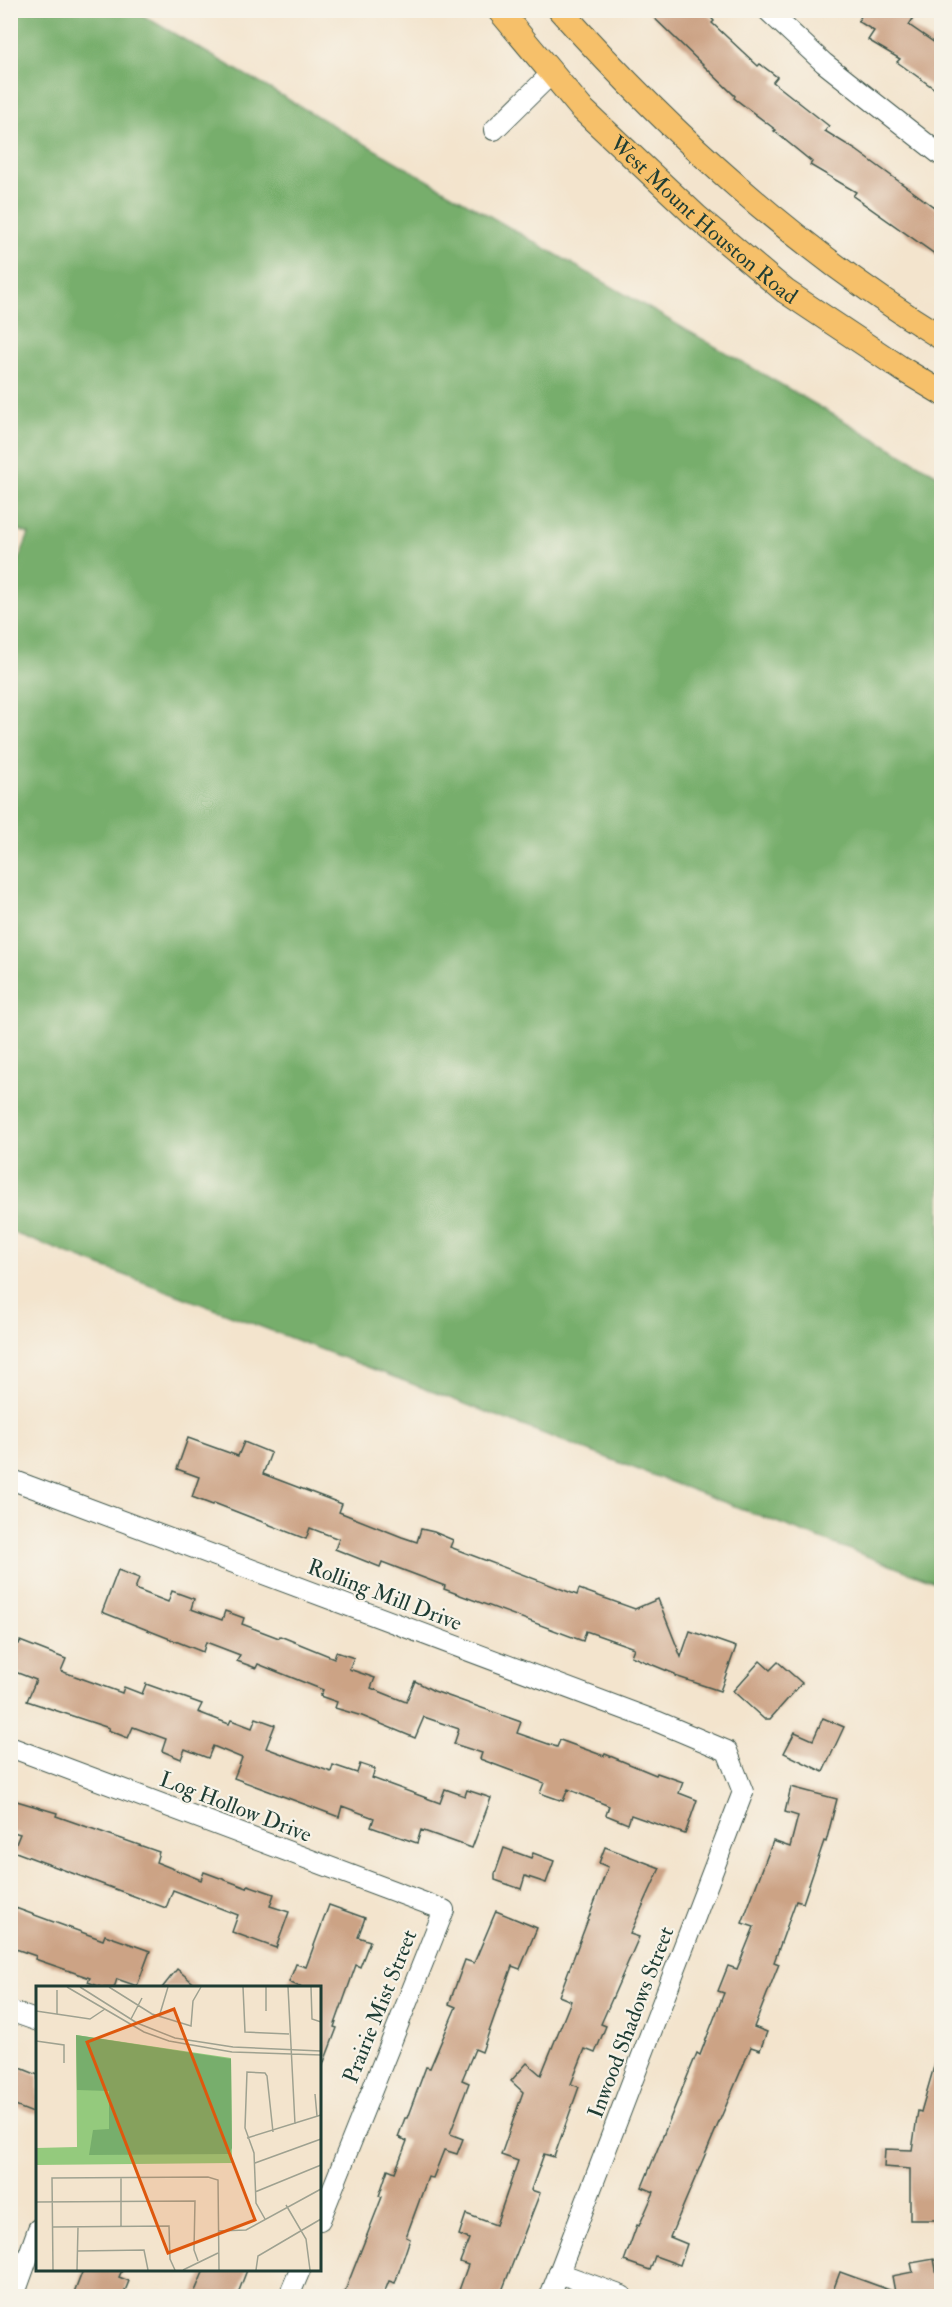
<svg xmlns="http://www.w3.org/2000/svg" width="952" height="2307" viewBox="0 0 952 2307" font-family="'IM FELL Double Pica',serif">
<rect width="100%" height="100%" fill="#f7f3e8"/>
<filter id="ink" filterUnits="userSpaceOnUse"><feTurbulence type="fractalNoise" baseFrequency=".0167" numOctaves="2"/><feDisplacementMap in="SourceGraphic" scale="12" xChannelSelector="R" yChannelSelector="G"/><feConvolveMatrix kernelMatrix="1 2 1 2 8 2 1 2 1" color-interpolation-filters="sRGB"/></filter>
<filter id="wash" filterUnits="userSpaceOnUse"><feTurbulence type="fractalNoise" baseFrequency=".008" numOctaves="4" result="noise"/><feDisplacementMap in="SourceGraphic" scale="24" xChannelSelector="R" yChannelSelector="G"/><feGaussianBlur stdDeviation="1.35" result="paint"/><feColorMatrix in="noise" values="0 0 0 0 0 0 0 0 0 0 0 0 0 0 0 0 0 1.4 0 .05"/><feComposite in="paint" operator="in"/></filter>
<g filter="url(#wash)">
<rect width="100%" height="100%" fill="#f3e4cd"/>
<polygon fill="#77ae6c" stroke="#4b7650" stroke-width="1.5" points="11,10 135,11 941,477 940,1584 11,1232 10,582 29,534 10,527"/>
<g id="blocks">
<g fill="#cca385">
<polygon points="646,10 704,10 714,21 712,23 758,66 760,64 777,77 773,82 829,126 825,131 856,150 942,213 942,259 853,196 856,192 810,165 812,162 774,131 776,130 734,98 735,96"/>
<polygon points="865,10 902,10 914,17 909,25 942,48 942,94 897,62 900,59 868,40 874,31 858,21"/>
<polygon points="188,1438 238,1456 244,1442 271,1453 263,1474 342,1504 339,1512 402,1537 417,1542 421,1529 434,1532 453,1540 450,1547 577,1595 579,1589 635,1609 658,1599 681,1657 690,1631 736,1647 720,1691 675,1676 675,1674 631,1656 634,1648 586,1631 583,1641 444,1589 445,1586 382,1562 380,1567 335,1549 339,1539 310,1528 306,1539 214,1503 213,1505 192,1497 199,1477 177,1469"/>
<polygon points="118,1570 139,1578 135,1589 168,1602 172,1591 194,1599 191,1609 222,1620 225,1611 244,1618 242,1624 279,1638 280,1636 334,1658 336,1652 354,1658 349,1669 375,1678 371,1688 406,1702 415,1681 434,1691 521,1722 517,1733 557,1747 560,1740 604,1756 605,1754 656,1775 657,1773 683,1782 679,1793 697,1800 685,1834 631,1815 628,1824 606,1815 609,1806 568,1789 563,1801 540,1793 544,1783 480,1759 482,1753 454,1744 459,1729 424,1717 415,1738 362,1716 335,1708 337,1702 320,1696 323,1690 258,1664 256,1668 237,1661 240,1655 206,1642 203,1652 102,1612"/>
<polygon points="10,1641 19,1644 20,1641 66,1659 61,1671 122,1693 124,1687 142,1694 146,1684 202,1704 198,1712 229,1724 231,1720 252,1728 256,1718 275,1725 266,1748 331,1772 333,1765 357,1773 360,1764 375,1769 372,1778 440,1803 445,1789 465,1796 467,1790 491,1798 472,1848 421,1830 417,1843 371,1827 374,1818 342,1806 339,1817 234,1778 242,1758 213,1746 208,1758 185,1749 181,1759 162,1751 166,1739 133,1727 128,1738 108,1730 109,1728 27,1701 36,1680 10,1670"/>
<polygon points="760,1661 770,1670 778,1662 802,1683 770,1719 764,1719 733,1691"/>
<polygon points="823,1718 844,1727 823,1772 784,1753 795,1732 813,1740"/>
<polygon points="791,1787 837,1799 826,1842 824,1841 803,1903 796,1901 774,1962 779,1964 754,2027 767,2032 760,2050 751,2047 670,2237 687,2244 680,2265 655,2256 650,2270 624,2261 637,2225 639,2226 654,2192 642,2187 697,2053 700,2055 724,1993 718,1991 728,1966 737,1969 754,1927 742,1923 773,1841 790,1847 798,1816 785,1812"/>
<polygon points="10,1799 57,1813 56,1816 159,1852 156,1862 201,1880 204,1872 247,1888 248,1885 274,1894 270,1906 289,1912 276,1948 232,1932 238,1915 173,1890 166,1908 13,1851 20,1834 10,1831"/>
<polygon points="605,1847 660,1868 630,1934 639,1937 601,2024 606,2026 595,2053 585,2049 571,2084 579,2087 554,2157 544,2154 531,2190 540,2193 500,2296 457,2296 468,2265 460,2262 469,2239 459,2235 466,2214 496,2225 518,2161 501,2155 523,2092 511,2081 527,2063 541,2075 571,2001 559,1996 608,1867 599,1863"/>
<polygon points="504,1848 531,1858 533,1853 554,1861 546,1883 525,1876 521,1889 495,1880 495,1874"/>
<polygon points="329,1905 365,1918 358,1937 370,1941 360,1967 356,1965 334,2027 337,2028 321,2070 320,1988 302,1988 289,1982 296,1964 306,1967"/>
<polygon points="10,1906 103,1940 105,1935 150,1951 137,1986 117,1979 114,1988 103,1988 88,1982 90,1978 35,1959 36,1956 10,1947"/>
<polygon points="496,1911 537,1928 520,1969 512,1966 482,2052 475,2049 462,2080 469,2083 450,2134 463,2139 457,2154 444,2150 433,2178 428,2177 406,2237 410,2239 395,2283 389,2281 383,2296 343,2296 382,2197 379,2196 388,2169 395,2172 407,2141 398,2137 405,2118 407,2118 426,2067 430,2068 456,2007 449,2004 465,1960 474,1963"/>
<polygon points="177,1969 199,1988 162,1988"/>
<polygon points="937,2056 942,2057 942,2220 910,2220 910,2169 884,2167 885,2149 912,2150 918,2111 921,2112"/>
<polygon points="18,2067 38,2075 38,2115 10,2104 10,2085"/>
<polygon points="934,2259 941,2296 831,2296 840,2272 895,2292 892,2276 913,2272 911,2263"/>
<polygon points="83,2270 122,2270 119,2277 129,2281 123,2296 73,2296"/>
<polygon points="204,2270 247,2270 237,2296 193,2296"/>
</g>
</g>
</g>
<g filter="url(#ink)">
<use href="#blocks" fill-opacity="0" stroke="#3f564b" stroke-width="1.5"/>
<g fill="none" stroke-linecap="round" stroke-linejoin="round">
<defs>
<g id="minor">
<polyline points="767,10 824,63 942,156"/>
<polyline points="494,130 552,73"/>
<polyline points="10,1479 656,1721 727,1751 743,1792 550,2296"/>
<polyline points="10,1747 444,1910 320,2220"/>
<polyline points="10,2011 38,2021"/>
<polyline points="559,2273 622,2296"/>
<polyline points="14,2296 38,2229"/>
<polyline points="289,2296 300,2270"/>
</g>
<g id="major">
<path id="s1" d="M499,10l82,98 116,109 88,74 117,78 40,24"/>
<path d="M560,10c113,126 237,239 382,328"/>
</g>
</defs>
<use href="#minor" stroke="#3f564b" stroke-width="22"/>
<use href="#major" stroke="#3f564b" stroke-width="26"/>
<use href="#minor" stroke="#fff" stroke-width="20"/>
<use href="#major" stroke="#f6c06b" stroke-width="24"/>
</g>
</g>
<g text-anchor="middle" stroke-width="4.5" stroke-linejoin="round" paint-order="stroke">
<g font-size="22" fill="#1f3d34" stroke="#f7f3e8">
<text dy="8" stroke="none"><textPath href="#s1" startOffset="294">West Mount Houston Road</textPath></text>
<text transform="translate(385 1594) rotate(21)" y="8">Rolling Mill Drive</text>
<text transform="translate(236 1806) rotate(21)" y="8">Log Hollow Drive</text>
<text transform="translate(379 2006) rotate(-68)" y="8">Prairie Mist Street</text>
<text transform="translate(630 2022) rotate(-69)" y="8">Inwood Shadows Street</text>
</g>
</g>
<g transform="translate(36 1986)">
<rect width="285" height="285" fill="#f3e4cd"/>
<path d="M40,49l155,23 1,105 -196,2v-17l41,-1z" fill="#94ca7d"/>
<path d="M40,49l155,24 1,89 -3,6 -140,1 4,-25 16,-1v-38l-32,-1z" fill="#77ae6c"/>
<path fill="none" stroke="#9ea190" stroke-width="1.5" d="M31,1l77,45 25,9 63,11 89,3M44,1l57,36 38,15 58,9 88,4M73,1l43,27 39,12 2,-25 8,-14M207,1l2,45 44,2M230,1v24M252,1l7,137M275,1l1,32 9,3M0,25l54,8 15,-10M21,28v-24M123,31l9,-30M95,33l11,-21M0,55l28,4v18M279,108l2,22M211,152l74,-23M219,177l66,-24M85,191v49M219,206l66,-27M0,216l159,-1 -1,49 4,11M250,219l20,34 4,31M229,233l-9,-16 -2,-50 -9,-25 2,-56 18,1 2,3 6,56M17,241l116,-1 1,33 5,11M182,245l28,-1 75,-41M42,265l66,-1 4,20M17,284l-1,-92 156,-1 10,3 1,90M41,284l1,-43M147,284l35,-17M220,284l2,-14 63,-37"/>
<path fill="#de580e" fill-opacity="0.15" stroke="#de580e" stroke-width="3" d="M138,23l81,211 -87,33 -81,-211z"/>
<rect width="285" height="285" fill="none" stroke="#1f3d34" stroke-width="3"/>
</g>
<rect width="952" height="2307" fill="none" stroke="#f7f3e8" stroke-width="36"/>
</svg>
